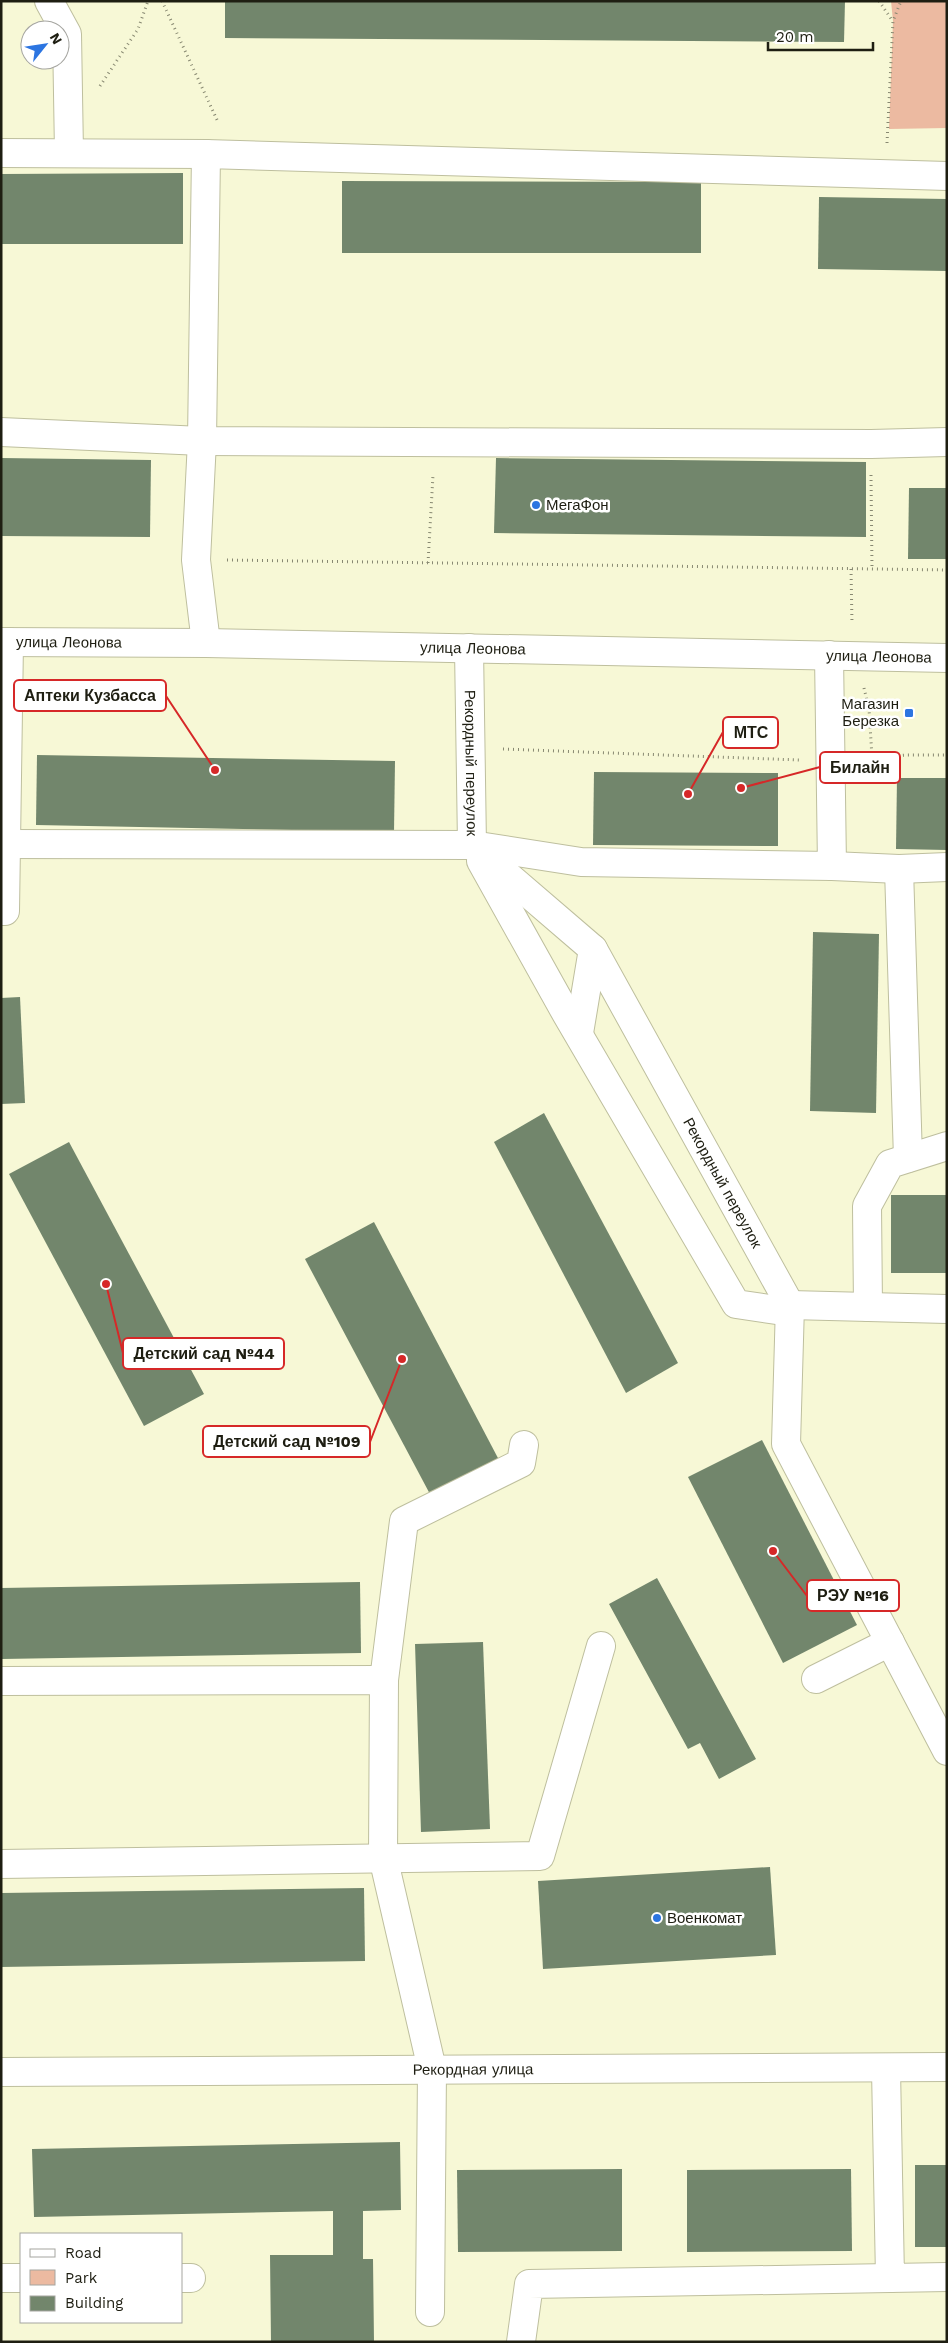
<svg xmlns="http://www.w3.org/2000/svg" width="948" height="2343" viewBox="0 0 948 2343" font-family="'Work Sans',sans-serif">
<rect width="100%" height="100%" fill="#f7f8d6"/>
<polygon fill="#ecbaa1" points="891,1 947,1 947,128 889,129 893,21"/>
<g fill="#72866c">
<polygon points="225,1 845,1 844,42 225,38"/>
<polygon points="183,173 183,244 1,244 1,174"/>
<polygon points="342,181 701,182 701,253 342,253"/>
<polygon points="819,197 947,199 947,271 818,269"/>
<polygon points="1,458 151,460 150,537 1,536"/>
<polygon points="496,458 866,462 866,537 494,533"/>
<polygon points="909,488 947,488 947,559 908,559"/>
<polygon points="37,755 395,761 394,832 36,825"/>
<polygon points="594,772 778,773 778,846 593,845"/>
<polygon points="897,778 947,778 947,850 896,849"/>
<polygon points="813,932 879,934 876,1113 810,1111"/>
<polygon points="20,997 25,1103 1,1104 1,998"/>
<polygon points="544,1113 678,1363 626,1393 494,1142"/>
<polygon points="69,1142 204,1394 144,1426 9,1174"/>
<rect x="891" y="1195" width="56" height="78"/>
<polygon points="374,1222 499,1460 431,1496 305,1259"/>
<polygon points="762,1440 857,1625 783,1663 688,1477"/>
<polygon points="657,1578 756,1759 719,1779 700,1743 688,1749 609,1604"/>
<polygon points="360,1582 361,1653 2,1659 1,1588"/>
<polygon points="483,1642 490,1829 421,1832 415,1644"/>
<polygon points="770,1867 776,1955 543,1969 538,1881"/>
<polygon points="364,1888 365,1961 1,1967 1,1893"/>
<polygon points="400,2142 401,2210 363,2211 363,2259 373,2259 374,2342 271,2342 270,2255 333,2255 333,2211 34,2217 32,2149"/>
<rect x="915" y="2165" width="32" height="82"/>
<polygon points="622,2169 622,2251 458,2252 457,2170"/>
<polygon points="851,2169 852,2251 687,2252 687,2170"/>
</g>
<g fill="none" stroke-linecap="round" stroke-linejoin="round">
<defs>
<g id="minor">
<polyline points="49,1 67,34 69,153"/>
<polyline points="1,153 206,154"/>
<polyline points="1,432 202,441 871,444 947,442"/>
<path id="s1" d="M1,642l205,1 741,15"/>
<polyline points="206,643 196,560 202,441 206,154 947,176"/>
<path id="s2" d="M469,648l3,197 121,104 197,356 -4,139 161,307"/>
<polyline points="1,844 472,845 581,862 832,866 829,655"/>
<polyline points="481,861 567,1015 736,1304 790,1312"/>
<polyline points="832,866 899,869 947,867"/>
<polyline points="899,869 908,1158"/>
<polyline points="1,911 5,911 9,642"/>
<polyline points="579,1033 593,949"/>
<polyline points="790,1305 947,1309"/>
<polyline points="868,1307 867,1206 890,1164 947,1146"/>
<polyline points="816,1679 890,1642"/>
<polyline points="384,1680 404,1521 521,1463 524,1445"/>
<polyline points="1,1681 384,1680 383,1857 432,2069 430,2312"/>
<polyline points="1,1864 540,1856 601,1646"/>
<polyline points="886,2069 890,2278 947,2277"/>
<polyline points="1,2278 21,2278"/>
<polyline points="181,2278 191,2278"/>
<polyline points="521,2342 529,2284 890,2278"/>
</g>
<g id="major">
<path id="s3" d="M1,2072l946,-5"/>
</g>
</defs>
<use href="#minor" stroke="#bebf9e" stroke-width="30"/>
<use href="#major" stroke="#bebf9e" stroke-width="30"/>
<g stroke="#878871" stroke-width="3" stroke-dasharray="1 4" stroke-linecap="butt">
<polyline points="162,1 218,122"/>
<polyline points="879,1 892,20"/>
<polyline points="100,86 138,29 148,1"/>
<polyline points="887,143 893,21 901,1"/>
<polyline points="871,475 872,569"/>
<polyline points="227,560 947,570"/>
<polyline points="428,563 433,475"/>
<polyline points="851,569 852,624"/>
<polyline points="864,688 869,709 872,757"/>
<polyline points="503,749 799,760"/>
<polyline points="863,758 906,755 947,755"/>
</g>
<use href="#minor" stroke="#fff" stroke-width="28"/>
<use href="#major" stroke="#fff" stroke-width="28"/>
</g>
<g fill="#2c75e1" stroke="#fff" stroke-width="2">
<circle cx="536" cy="505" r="5"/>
<rect x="904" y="708" width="10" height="10" rx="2.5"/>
<circle cx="657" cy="1918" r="5"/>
</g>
<g text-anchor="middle" stroke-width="5" stroke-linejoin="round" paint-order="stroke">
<g font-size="15" fill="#1e1e12" stroke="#fff" text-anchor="start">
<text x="546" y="510">МегаФон</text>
<text x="899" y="709" text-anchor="end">Магазин<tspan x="899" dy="17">Березка</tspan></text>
<text x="667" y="1923">Военкомат</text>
</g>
<g font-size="15" fill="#1e1e12" stroke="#fff">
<text dy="5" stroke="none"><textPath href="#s1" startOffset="68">улица Леонова</textPath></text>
<text dy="5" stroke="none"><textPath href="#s1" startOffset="472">улица Леонова</textPath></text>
<text dy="5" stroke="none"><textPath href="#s1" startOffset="878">улица Леонова</textPath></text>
<text dy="5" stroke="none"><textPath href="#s2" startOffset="115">Рекордный переулок</textPath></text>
<text dy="5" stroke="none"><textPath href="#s2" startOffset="624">Рекордный переулок</textPath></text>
<text dy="5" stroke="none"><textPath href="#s3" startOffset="472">Рекордная улица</textPath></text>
</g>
</g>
<path fill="none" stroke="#d62828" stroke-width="2" d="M215 770L166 696M688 794L723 732M741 788L820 767M106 1284L123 1353M402 1359L370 1442M773 1551L807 1596"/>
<g fill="#d62828" stroke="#fff" stroke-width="2">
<circle cx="215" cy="770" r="5"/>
<circle cx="688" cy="794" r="5"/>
<circle cx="741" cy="788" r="5"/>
<circle cx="106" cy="1284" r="5"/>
<circle cx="402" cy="1359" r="5"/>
<circle cx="773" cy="1551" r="5"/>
</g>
<g fill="#fff" stroke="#d62828" stroke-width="2">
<rect x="14" y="680" width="152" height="31" rx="5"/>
<rect x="723" y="717" width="55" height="31" rx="5"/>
<rect x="820" y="752" width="80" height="31" rx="5"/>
<rect x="123" y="1338" width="161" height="31" rx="5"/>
<rect x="203" y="1426" width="167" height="31" rx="5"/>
<rect x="807" y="1580" width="92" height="31" rx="5"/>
</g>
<g font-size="16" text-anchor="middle" font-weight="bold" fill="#1e1e12">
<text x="90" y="701">Аптеки Кузбасса</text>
<text x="751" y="738">МТС</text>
<text x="860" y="773">Билайн</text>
<text x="204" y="1359">Детский сад №44</text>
<text x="287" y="1447">Детский сад №109</text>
<text x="853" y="1601">РЭУ №16</text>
</g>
<rect width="948" height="2343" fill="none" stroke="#1e1e12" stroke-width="5"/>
<rect x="20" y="2233" width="162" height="90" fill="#ffffff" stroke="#a5a5a0"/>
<rect x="30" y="2249" width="25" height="8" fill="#ffffff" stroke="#a5a5a0"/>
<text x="65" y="2258" font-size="15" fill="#1e1e12">Road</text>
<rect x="30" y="2270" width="25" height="15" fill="#ecbaa1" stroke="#a5a5a0"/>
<text x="65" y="2283" font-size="15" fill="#1e1e12">Park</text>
<rect x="30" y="2296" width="25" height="15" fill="#72866c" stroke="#a5a5a0"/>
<text x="65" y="2308" font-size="15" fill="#1e1e12">Building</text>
<g transform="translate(45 45) rotate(60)"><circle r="24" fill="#ffffff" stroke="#a5a5a0"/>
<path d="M0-4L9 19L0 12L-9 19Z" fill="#2c75e1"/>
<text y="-8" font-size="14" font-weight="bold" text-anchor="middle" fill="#1e1e12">N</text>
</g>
<path d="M768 42v8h105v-8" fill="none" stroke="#1e1e12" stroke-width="2.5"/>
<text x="776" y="42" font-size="15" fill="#1e1e12" stroke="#ffffff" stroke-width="4" paint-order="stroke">20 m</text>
</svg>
